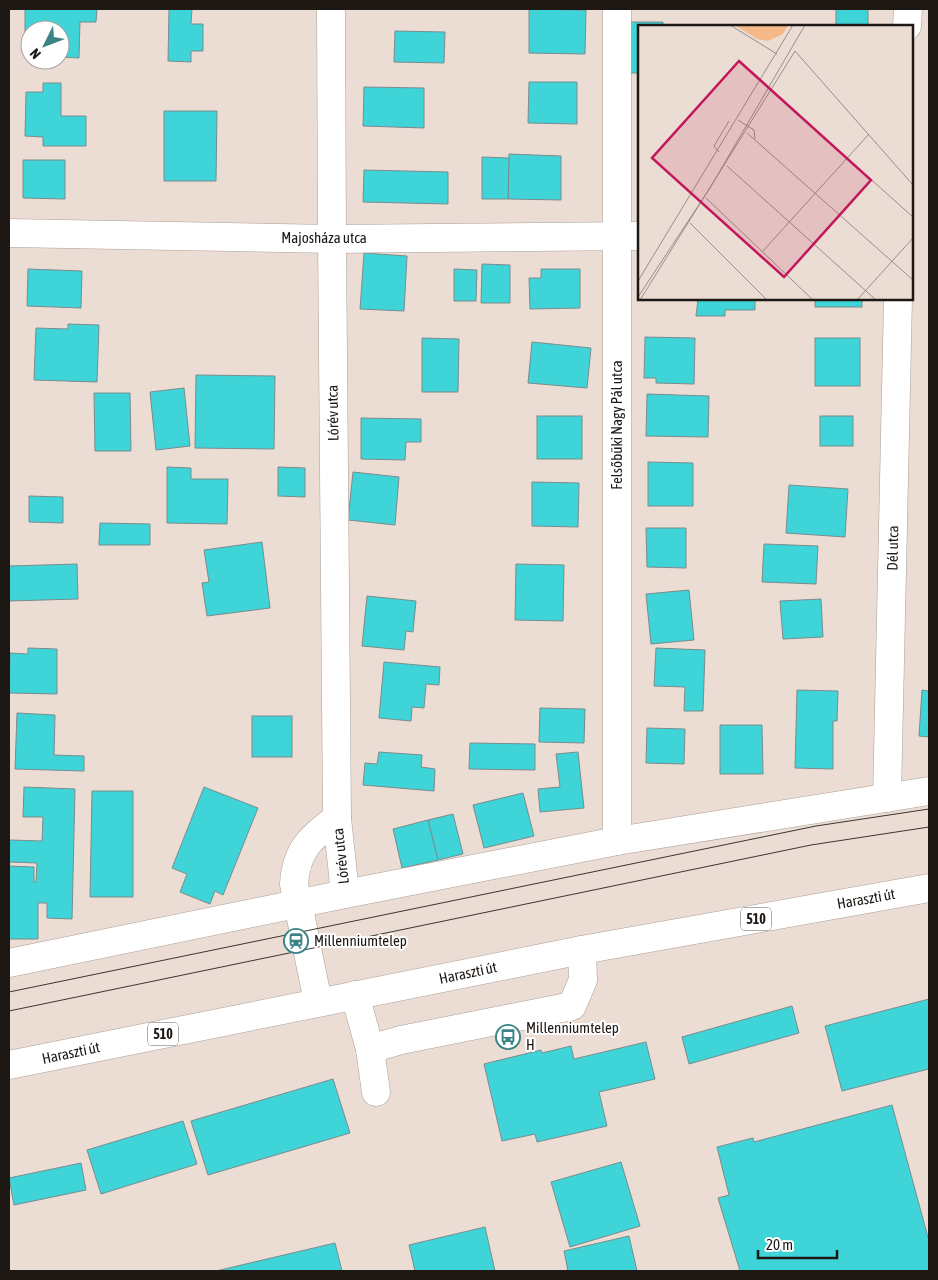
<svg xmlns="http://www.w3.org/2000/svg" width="938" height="1280" viewBox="0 0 938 1280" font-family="'Asap Condensed',sans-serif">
<rect width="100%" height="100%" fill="#ebddd3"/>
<g fill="#3ed4d8" stroke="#7a8c8d">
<polygon points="25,9 97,9 96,22 80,22 79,58 60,57 60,30 30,30 30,57 25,57"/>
<polygon points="169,9 192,9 191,24 203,24 203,51 191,51 191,62 168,61"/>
<polygon points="529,9 586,10 585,54 529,53"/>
<rect x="836" y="9" width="32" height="17"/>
<polygon points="628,22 663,22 663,26 639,26 639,73 627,73"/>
<polygon points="395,31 445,32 444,63 394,62"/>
<polygon points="529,82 577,82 577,124 528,123"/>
<polygon points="43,83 61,83 61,116 86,116 86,146 43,146 43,137 25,136 26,92 43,92"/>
<polygon points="364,87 424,88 424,128 363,126"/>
<polygon points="164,111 217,111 216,181 164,181"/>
<polygon points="509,154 561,156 561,200 508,199"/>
<polygon points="482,157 509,158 508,199 482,199"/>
<polygon points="23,160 65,160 65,199 23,198"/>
<polygon points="364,170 448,172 448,204 363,202"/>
<polygon points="364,253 407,256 404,311 360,309"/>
<polygon points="482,264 510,265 510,303 481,303"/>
<polygon points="28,269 82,271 81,308 27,306"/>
<polygon points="454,269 477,270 476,301 454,301"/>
<polygon points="541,269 580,269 580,308 530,309 529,278 541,278"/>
<polygon points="698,299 755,299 755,310 725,310 725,316 696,316"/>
<rect x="815" y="299" width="47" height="8"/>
<polygon points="68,324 99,325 97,382 34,380 36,328 68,329"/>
<polygon points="645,337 695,338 694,384 656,383 656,378 644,378"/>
<polygon points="422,338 459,339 458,392 422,392"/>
<rect x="815" y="338" width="45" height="48"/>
<polygon points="532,342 591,348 587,388 528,383"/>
<polygon points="196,375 275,376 274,449 195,448"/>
<polygon points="184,388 190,446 156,450 150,392"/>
<polygon points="94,393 130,393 131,451 95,451"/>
<polygon points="647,394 709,396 708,437 646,436"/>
<rect x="537" y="416" width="45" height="43"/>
<rect x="820" y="416" width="33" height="30"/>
<polygon points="361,418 421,419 421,442 406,442 405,460 361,459"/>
<polygon points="648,462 693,463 693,506 648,506"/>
<polygon points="167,467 191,468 191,479 228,479 227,524 167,523"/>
<polygon points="278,467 305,468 305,497 278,496"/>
<polygon points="353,472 399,477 395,525 348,520"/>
<polygon points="532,482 579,483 578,527 532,526"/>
<polygon points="789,485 848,489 845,537 786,533"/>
<polygon points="29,496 63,497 63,523 29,522"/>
<polygon points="100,523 150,524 150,545 99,545"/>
<polygon points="646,528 686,528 686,568 647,567"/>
<polygon points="262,542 270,608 207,616 202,583 209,582 204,550"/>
<polygon points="764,544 818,546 816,584 762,582"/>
<polygon points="77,564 78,599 9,601 9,566"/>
<polygon points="516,564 564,565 563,621 515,620"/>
<polygon points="689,590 694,640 651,644 646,594"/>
<polygon points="367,596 416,601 413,632 406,631 404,650 362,646"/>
<polygon points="821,599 823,637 783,639 780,601"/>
<polygon points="28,648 57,649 57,694 9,693 10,653 28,654"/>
<polygon points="656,648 705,650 703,711 684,711 685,687 654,686"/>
<polygon points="384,662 440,667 439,685 426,684 424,708 412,707 411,721 379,718"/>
<polygon points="797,690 838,691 837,721 833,721 833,769 795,768"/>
<polygon points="922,690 929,691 929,737 919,736"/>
<polygon points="540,708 585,709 584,743 539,742"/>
<polygon points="17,713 55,715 54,755 84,756 84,771 15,769"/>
<rect x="252" y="716" width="40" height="41"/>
<polygon points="720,725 762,725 763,774 720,774"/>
<polygon points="647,728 685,729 684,764 646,763"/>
<polygon points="470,743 535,744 535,770 469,769"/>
<polygon points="379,752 422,755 421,767 435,769 434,791 363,785 365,763 377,764"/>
<polygon points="578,752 584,808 540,812 538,789 560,787 556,754"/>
<polygon points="24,787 75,789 72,919 47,918 47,903 38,903 38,939 9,939 9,866 34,867 34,882 36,882 37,863 9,862 9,840 42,841 43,817 23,817"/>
<polygon points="204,787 258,808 223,895 215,891 210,904 180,892 187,874 172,868"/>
<polygon points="92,791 133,791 133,897 90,897"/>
<polygon points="523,793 534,836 484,848 473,805"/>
<polygon points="453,814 463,854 438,860 428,820"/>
<polygon points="428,820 438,860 402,868 393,829"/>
<polygon points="929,999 929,1069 842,1091 825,1026"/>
<polygon points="792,1006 799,1033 689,1064 682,1037"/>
<polygon points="646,1042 655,1079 599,1092 607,1126 537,1142 535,1134 502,1141 484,1064 541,1050 542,1053 571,1046 574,1059"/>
<polygon points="333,1079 350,1133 208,1175 191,1121"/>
<polygon points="892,1105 929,1241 929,1271 740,1271 718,1198 729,1195 717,1147 753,1138 754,1142"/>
<polygon points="183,1121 197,1164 101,1194 87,1150"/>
<polygon points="621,1162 640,1226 570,1247 551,1182"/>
<polygon points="81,1163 86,1190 14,1205 9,1178"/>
<polygon points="485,1227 495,1271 415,1271 409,1245"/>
<polygon points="629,1236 637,1271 568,1271 564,1251"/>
<polygon points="335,1243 342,1271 216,1271"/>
</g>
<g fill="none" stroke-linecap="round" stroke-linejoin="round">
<defs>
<g id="minor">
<polyline points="331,9 332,239 337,818 345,894"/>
<polyline points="907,26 908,9"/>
<polyline points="9,233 332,239 639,236"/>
<polyline points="887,798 898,299"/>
<polyline points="617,841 617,9"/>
<polyline points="9,963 345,894 617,841 929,791"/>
<polyline points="355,995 370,1049 376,1092"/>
<path d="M318,1002l-24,-118c2,-34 17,-47 43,-66"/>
<polyline points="370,1049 401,1040 572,1006 583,980 582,950"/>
</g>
<polyline id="major" points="9,1065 582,950 929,888"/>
</defs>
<use href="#minor" stroke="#ac9f95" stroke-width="29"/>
<use href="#major" stroke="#ac9f95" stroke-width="29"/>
<use href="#minor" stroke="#fff" stroke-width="28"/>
<use href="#major" stroke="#fff" stroke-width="28"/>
<g stroke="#3c3530" stroke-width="1">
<polyline points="9,992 816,826 929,809"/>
<polyline points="9,1011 811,845 929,827"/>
</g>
</g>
<defs>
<symbol id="station-ring" viewBox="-11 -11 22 22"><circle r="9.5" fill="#fff" stroke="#3b8486" stroke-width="1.5"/><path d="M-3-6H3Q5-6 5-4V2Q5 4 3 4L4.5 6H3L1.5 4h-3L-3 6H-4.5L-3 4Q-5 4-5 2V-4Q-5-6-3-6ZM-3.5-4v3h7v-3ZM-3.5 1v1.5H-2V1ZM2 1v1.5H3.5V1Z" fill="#3b8486"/></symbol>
<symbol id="bus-ring" viewBox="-11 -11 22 22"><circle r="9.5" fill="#fff" stroke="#3b8486" stroke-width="1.5"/><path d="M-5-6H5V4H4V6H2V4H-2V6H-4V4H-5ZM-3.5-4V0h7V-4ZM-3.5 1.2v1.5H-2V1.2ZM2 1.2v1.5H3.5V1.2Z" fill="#3b8486"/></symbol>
</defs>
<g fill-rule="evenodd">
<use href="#station-ring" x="282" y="927" width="28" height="28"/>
<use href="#bus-ring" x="494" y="1023" width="28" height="28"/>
</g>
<g text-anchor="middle" stroke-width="4" stroke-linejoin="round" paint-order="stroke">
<g fill="#fff" stroke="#615d5a" stroke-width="1">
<rect x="741" y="907.5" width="30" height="23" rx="4"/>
<rect x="148" y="1022.5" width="30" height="23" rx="4"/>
</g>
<g font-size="14" font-weight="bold" fill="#1d1814">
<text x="756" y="924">510</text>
<text x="163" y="1039">510</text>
</g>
<g font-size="15" fill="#1d1814" stroke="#fff">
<text x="324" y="243">Majosháza utca</text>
<text transform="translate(333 413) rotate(-91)" y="5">Lórév utca</text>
<text transform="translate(617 425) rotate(-90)" y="5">Felsőbüki Nagy Pál utca</text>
<text transform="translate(893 548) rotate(-89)" y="5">Dél utca</text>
<text transform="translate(341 856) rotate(-96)" y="5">Lórév utca</text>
<text transform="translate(866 899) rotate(-10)" y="5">Haraszti út</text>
<text transform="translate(468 973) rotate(-12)" y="5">Haraszti út</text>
<text transform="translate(71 1053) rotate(-12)" y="5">Haraszti út</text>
</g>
<g font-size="15" fill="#1d1814" stroke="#fff" text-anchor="start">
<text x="314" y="946">Millenniumtelep</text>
<text x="526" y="1033">Millenniumtelep<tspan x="526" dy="17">H</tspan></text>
</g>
</g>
<g transform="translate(638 25)">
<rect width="275" height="275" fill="#ebddd3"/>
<path d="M97,0h53l-5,9 -15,7 -11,-2z" fill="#f4b889"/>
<path fill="none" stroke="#998e87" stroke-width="1" d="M92,0l47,29M133,65l142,127M100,95l16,10 1,9M109,108l166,147M81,127l-5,-6 15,-25M89,141l149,134M68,173l107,102M52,198l77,77M125,226l106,-117M0,256l155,-256M0,272l72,-109 95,-163M2,275l155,-249 118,134M219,275l56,-62"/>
<path fill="#c2185b" fill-opacity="0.15" stroke="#c2185b" stroke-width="2.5" d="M101,36l132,119 -87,97 -132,-119z"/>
<rect width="275" height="275" fill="none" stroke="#1d1814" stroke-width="2.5"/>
</g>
<rect width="938" height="1280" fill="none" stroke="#1d1814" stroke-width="20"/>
<g transform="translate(45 45) rotate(228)"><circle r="24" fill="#ffffff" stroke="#a5a3a1"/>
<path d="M0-4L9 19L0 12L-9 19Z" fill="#3b8486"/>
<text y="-8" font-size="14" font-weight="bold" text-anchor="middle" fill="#1d1814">N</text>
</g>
<path d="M758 1250v8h79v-8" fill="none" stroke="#1d1814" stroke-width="2.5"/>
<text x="766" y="1250" font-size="15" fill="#1d1814" stroke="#ffffff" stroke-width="4" paint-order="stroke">20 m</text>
</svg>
